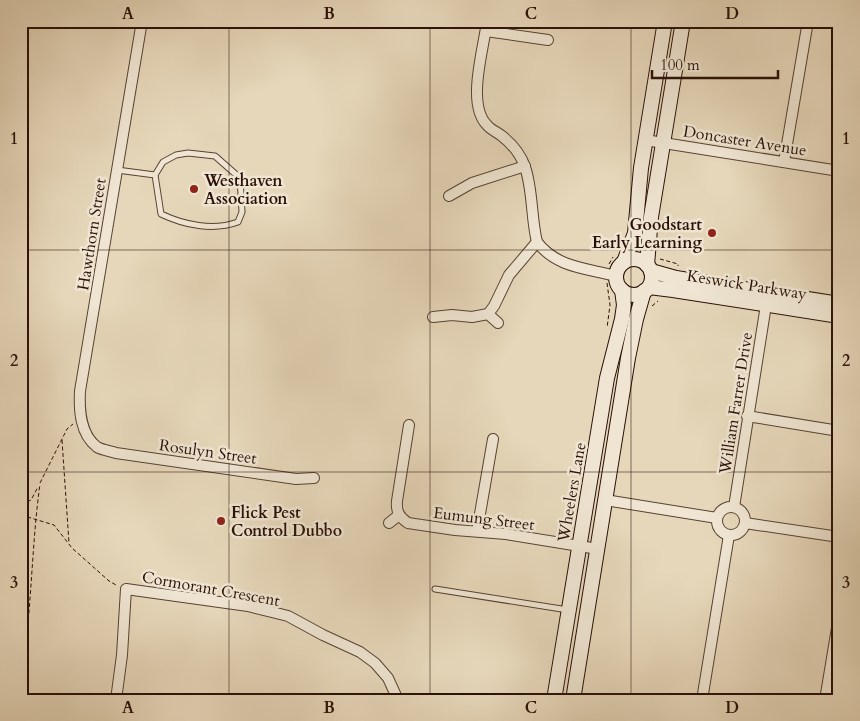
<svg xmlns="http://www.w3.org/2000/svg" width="860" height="721" viewBox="0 0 860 721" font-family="Cardo,serif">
<rect width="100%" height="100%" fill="#e6d7ba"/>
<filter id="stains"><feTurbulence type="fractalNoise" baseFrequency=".004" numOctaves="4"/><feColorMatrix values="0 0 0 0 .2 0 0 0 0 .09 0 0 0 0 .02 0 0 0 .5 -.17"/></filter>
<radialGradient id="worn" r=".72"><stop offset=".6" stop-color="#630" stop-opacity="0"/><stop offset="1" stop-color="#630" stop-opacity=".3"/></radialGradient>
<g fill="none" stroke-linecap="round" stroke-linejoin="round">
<defs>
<g id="lane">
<path d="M117,170l38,5 6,39c23,11 52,17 77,8l4,-10 -2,-34 -25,-22 -27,-3 -12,2 -13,7 -8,13"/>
<polyline points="435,589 568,610"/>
</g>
<g id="street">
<path d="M142,21l-62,370c-1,19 0,43 17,56 5,3 13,4 19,6l180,26 18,-1"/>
<path d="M487,21c-3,27 -21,83 0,104 4,5 10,7 15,11 10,8 19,19 23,31 8,23 6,51 12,75 20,26 49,26 79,34"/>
<polyline points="486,31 548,40"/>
<polyline points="645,140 839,171"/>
<polyline points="784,162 808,21"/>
<polyline points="449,196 472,183 525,166"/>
<polyline points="488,314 498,323"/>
<polyline points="433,317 452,315 472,317 488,314 494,306 509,275 537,242"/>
<polyline points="747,416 839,431"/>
<path d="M409,425l-12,76c-1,10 2,16 11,22l47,7 51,4 92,15"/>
<polyline points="605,500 717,518"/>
<circle cx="731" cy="521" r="14"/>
<polyline points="734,507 766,305"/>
<polyline points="389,523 399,515"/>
<polyline points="745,523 839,537"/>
<polyline points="477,531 493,439"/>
<polyline points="116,700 122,655 126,589 248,606 288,616 323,635 360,652 375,663 388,678 398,700"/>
<polyline points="702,700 729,535"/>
<polyline points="825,700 839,616"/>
</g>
<g id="secondary">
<circle cx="634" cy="277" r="18"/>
<polyline points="624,262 635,233 641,168 665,21"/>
<polyline points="647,265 651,217 683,21"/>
<polyline points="651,271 676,278 839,304"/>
<polyline points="649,287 673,290 839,316"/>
<polyline points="554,700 607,378 622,319 624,305 622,290"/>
<polyline points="573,700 628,358 636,319 644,291"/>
</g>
</defs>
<use href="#lane" stroke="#584233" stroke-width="7"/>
<use href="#street" stroke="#584233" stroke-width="12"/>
<use href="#secondary" stroke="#291006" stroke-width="16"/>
<g stroke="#291006" stroke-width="1" stroke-dasharray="4 2.5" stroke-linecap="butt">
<polyline points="660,259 678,264 678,266"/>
<polyline points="609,264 613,257"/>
<polyline points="607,283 610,305 607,328"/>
<polyline points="652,306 658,301"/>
<polyline points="62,440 69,543"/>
<polyline points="40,483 67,429 73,424"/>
<polyline points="21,504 31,500 38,487"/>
<polyline points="21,515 54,525 72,548 109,581 116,585"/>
<path d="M21,678c11,-64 10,-129 19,-194"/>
</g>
<use href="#lane" stroke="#efe5d2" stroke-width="5"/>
<use href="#street" stroke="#efe5d2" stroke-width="10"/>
<use href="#secondary" stroke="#efe5d2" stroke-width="14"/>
</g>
<path fill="none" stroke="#291006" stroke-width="1" stroke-opacity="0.55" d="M229,21v679M430,21v679M631,21v679M21,250h818M21,472h818"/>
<g fill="#8f2418" stroke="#efe5d2" stroke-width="2">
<circle cx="194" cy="189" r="5"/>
<circle cx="712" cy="233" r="5"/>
<circle cx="221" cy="521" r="5"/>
</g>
<g text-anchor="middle" stroke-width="5" stroke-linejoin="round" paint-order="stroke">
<g font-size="16" fill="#291006" stroke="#efe5d2">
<text transform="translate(745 140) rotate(9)" y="6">Doncaster Avenue</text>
<text transform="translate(91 234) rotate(-81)" y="6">Hawthorn Street</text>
<text transform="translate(747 284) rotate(9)" y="6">Keswick Parkway</text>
<text transform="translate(735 403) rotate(-81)" y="6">William Farrer Drive</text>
<text transform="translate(208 451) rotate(8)" y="6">Rosulyn Street</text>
<text transform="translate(571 492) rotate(-80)" y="6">Wheelers Lane</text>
<text transform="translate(484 518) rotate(7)" y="6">Eumung Street</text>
<text transform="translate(211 588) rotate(10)" y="6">Cormorant Crescent</text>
</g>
<g font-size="16" font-weight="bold" fill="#291006" stroke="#efe5d2" text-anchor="start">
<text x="204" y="186">Westhaven<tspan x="204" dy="18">Association</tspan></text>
<text x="702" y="230" text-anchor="end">Goodstart<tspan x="702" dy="18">Early Learning</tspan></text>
<text x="231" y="518">Flick Pest<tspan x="231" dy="18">Control Dubbo</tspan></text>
</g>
</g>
<rect width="860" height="721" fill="none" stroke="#e6d7ba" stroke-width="55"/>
<path d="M652 70v8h126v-8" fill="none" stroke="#291006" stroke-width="2.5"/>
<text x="660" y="70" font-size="15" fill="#291006" stroke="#efe5d2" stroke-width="4" paint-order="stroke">100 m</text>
<rect x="28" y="28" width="804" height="666" fill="none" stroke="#291006" stroke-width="2"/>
<g font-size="16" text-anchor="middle" font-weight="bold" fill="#291006">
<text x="128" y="19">A</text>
<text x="329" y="19">B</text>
<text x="531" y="19">C</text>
<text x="732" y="19">D</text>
<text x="14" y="144">1</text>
<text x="846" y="144">1</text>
<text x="14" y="366">2</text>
<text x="846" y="366">2</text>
<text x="14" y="588">3</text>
<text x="846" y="588">3</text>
<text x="128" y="713">A</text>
<text x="329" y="713">B</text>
<text x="531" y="713">C</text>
<text x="732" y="713">D</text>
</g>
<rect width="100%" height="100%" filter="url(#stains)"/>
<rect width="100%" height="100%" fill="url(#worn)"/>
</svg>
